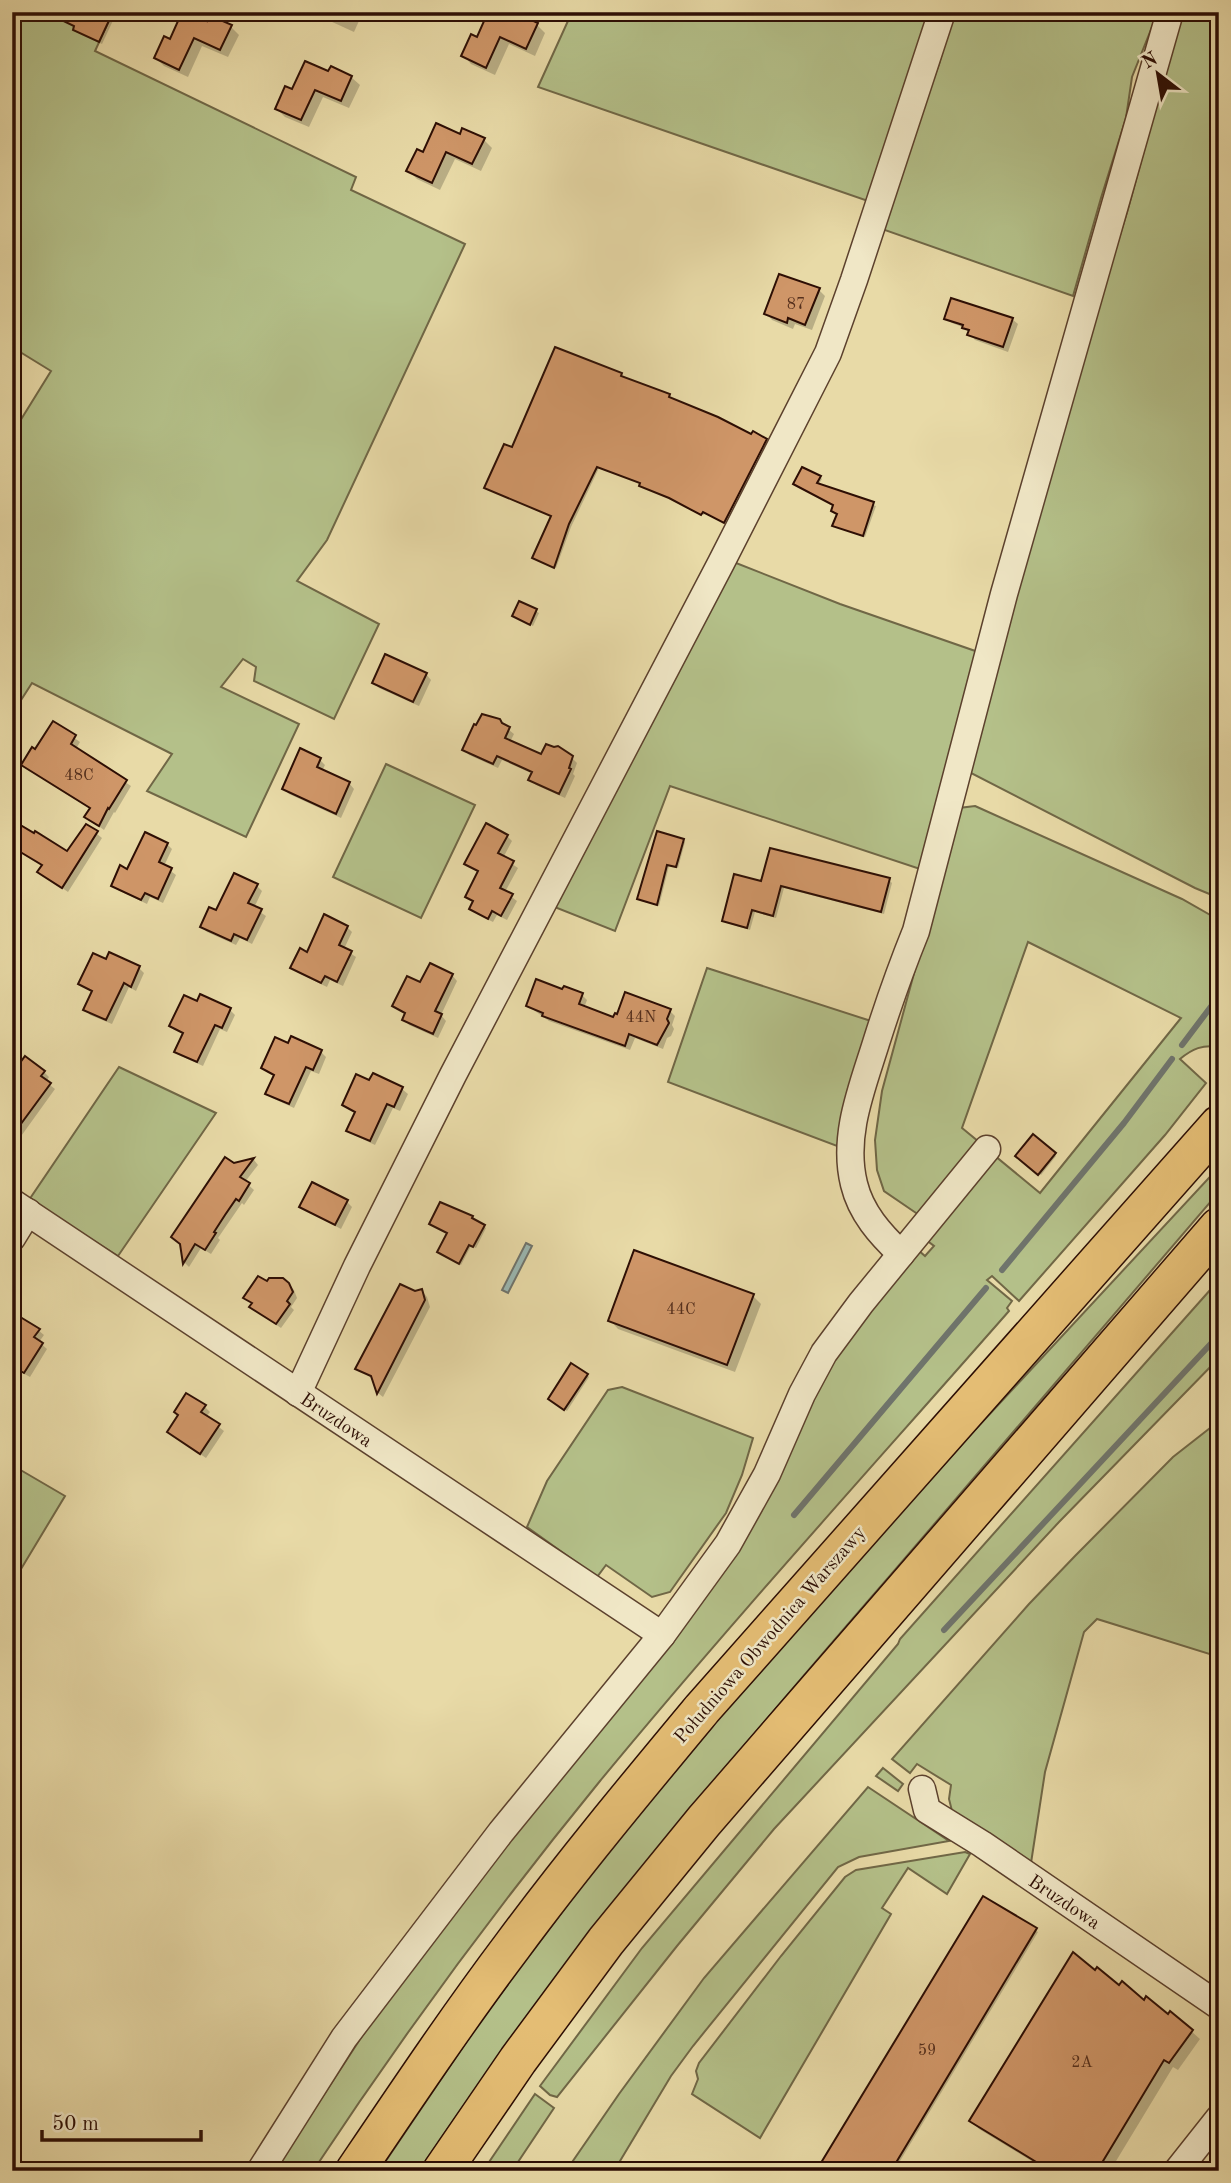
<svg xmlns="http://www.w3.org/2000/svg" width="1231" height="2183" viewBox="0 0 1231 2183" font-family="'Old Standard TT',serif">
<rect width="100%" height="100%" fill="#e8daa7"/>
<filter id="stains"><feTurbulence type="fractalNoise" baseFrequency=".00286" numOctaves="4"/><feColorMatrix values="0 0 0 0 .2 0 0 0 0 .09 0 0 0 0 .02 0 0 0 .5 -.17"/></filter>
<radialGradient id="worn" r=".72"><stop offset=".6" stop-color="#630" stop-opacity="0"/><stop offset="1" stop-color="#630" stop-opacity=".3"/></radialGradient>
<g fill="#b4c089" stroke="#706746" stroke-width="2">
<polygon points="12,12 113,12 95,51 356,177 351,190 465,244 327,540 297,581 379,624 334,719 254,681 256,667 243,659 221,687 299,724 246,837 147,791 172,754 32,683 12,714 12,434 51,371 12,347"/>
<polygon points="572,12 930,12 868,201 538,87"/>
<polygon points="954,12 1158,12 1132,77 1126,118 1101,198 1073,296 879,228 939,64"/>
<polygon points="1182,12 1219,12 1219,898 1195,888 969,772 1063,421 1128,209"/>
<polygon points="731,561 840,604 981,653 920,869 670,786 615,931 547,904"/>
<polygon points="386,764 475,805 421,918 333,877"/>
<path d="M975,806l207,93 37,21v127c-16,-3 -27,2 -39,12l26,24 -41,52 -146,166 -27,-25 -5,4 25,21 -5,7 2,3c-137,156 -277,310 -409,470 -102,125 -198,255 -287,390h-39l111,-170 93,-125 180,-222 167,-284 93,-120 7,6 9,-10 -9,-7 70,-83 45,37 141,-175 -153,-76 -66,186 17,14 -60,73 -35,-24 -7,-21 -2,-30 7,-49 77,-283z"/>
<polygon points="707,968 871,1021 837,1146 668,1082"/>
<polygon points="119,1067 216,1113 118,1256 29,1200"/>
<path d="M1219,1167v25c-110,129 -220,258 -331,386 -165,190 -329,383 -469,593h-40l100,-148 134,-179 148,-176 213,-237z"/>
<polygon points="1219,1280 1219,1358 1059,1522 774,1829 677,1946 557,2097 550,2095 540,2086 642,1948 898,1644 900,1639"/>
<polygon points="622,1387 753,1438 742,1475 726,1513 670,1592 652,1597 606,1565 597,1577 527,1527 547,1481 608,1390"/>
<polygon points="1219,1421 1219,1657 1097,1619 1084,1632 1045,1772 1031,1863 952,1811 949,1799 951,1785 917,1764 910,1773 892,1759 1029,1604 1075,1556 1173,1457"/>
<polygon points="12,1465 65,1496 12,1584"/>
<polygon points="883,1768 903,1784 898,1791 876,1776"/>
<polygon points="868,1787 949,1841 859,1857 838,1867 693,2046 671,2076 614,2171 566,2171 619,2094 704,1978"/>
<polygon points="965,1852 970,1854 947,1894 908,1868 882,1908 891,1914 760,2138 692,2094 698,2079 696,2071 699,2063 781,1956 845,1877 856,1870"/>
<polygon points="535,2094 554,2108 512,2171 483,2171"/>
</g>
<polygon fill="#9bb8b2" stroke="#6f746c" stroke-width="2" points="526,1243 532,1246 508,1293 502,1290"/>
<g fill="#0003">
<polygon points="45,12 117,12 102,44 77,32 75,30 76,27"/>
<polygon points="363,12 354,32 330,21 322,13"/>
<polygon points="514,21 537,25 545,33 535,56 509,44 495,75 471,64 463,55"/>
<polygon points="208,23 231,27 239,35 228,57 202,46 188,77 164,66 156,58 171,41"/>
<polygon points="329,74 351,77 360,85 349,108 323,97 309,127 285,117 277,109 293,91"/>
<polygon points="461,136 484,140 492,148 481,171 455,159 440,190 417,179 409,171 424,155"/>
<polygon points="819,290 825,296 812,330 795,324 793,329 772,320 766,313"/>
<polygon points="946,318 1012,319 1018,324 1008,352 975,340 965,328 952,323"/>
<polygon points="621,375 768,442 726,524 705,512 704,515 642,484 599,468 571,527 556,568 536,560 552,517 488,490 513,449"/>
<polygon points="820,477 822,479 818,485 876,506 865,537 836,527 838,514 833,511 834,505 797,486"/>
<polygon points="520,603 539,613 533,626 514,616"/>
<polygon points="426,674 431,680 419,706 379,688 374,683"/>
<polygon points="53,723 80,742 76,749 131,786 115,813 114,812 104,830 86,817 91,809 23,765 36,751"/>
<polygon points="505,727 514,734 510,742 541,757 572,758 577,763 573,774 575,776 565,798 536,785 531,780 533,774 502,760 498,768 469,755 464,749"/>
<polygon points="320,760 325,765 322,771 349,783 354,789 341,818 289,794 284,789"/>
<polygon points="12,819 68,853 87,826 102,838 68,892 39,872 43,867 13,848 12,849"/>
<polygon points="507,836 512,841 503,858 518,868 505,892 517,901 507,920 497,915 493,922 477,914 471,908 474,903 467,897 479,872 467,863"/>
<polygon points="683,840 685,842 678,868 669,866 659,906 641,901 639,899"/>
<polygon points="167,844 172,849 164,866 176,875 163,903 150,897 147,904 118,890 113,885 128,871"/>
<polygon points="889,880 892,883 884,914 784,888 776,918 755,912 750,930 727,923 724,920 762,883"/>
<polygon points="257,886 262,891 254,908 266,916 252,944 240,938 236,945 207,932 202,927"/>
<polygon points="347,927 352,932 344,949 356,957 343,986 330,980 327,987 298,973 292,968 308,954"/>
<polygon points="139,968 144,973 136,991 129,987 112,1024 90,1015 85,1009 93,993 81,984"/>
<polygon points="452,975 457,981 441,1015 446,1021 438,1038 409,1025 404,1019 406,1014 394,1006 421,984"/>
<polygon points="563,991 582,995 587,1000 584,1008 614,1020 670,1011 675,1016 672,1025 674,1029 671,1036 667,1038 663,1049 635,1038 630,1050 549,1021 528,1006"/>
<polygon points="198,1003 230,1010 235,1015 227,1032 220,1029 203,1066 181,1056 176,1051 184,1034 171,1026"/>
<polygon points="289,1045 321,1052 326,1057 319,1074 311,1071 294,1108 272,1098 267,1093 275,1076 263,1068"/>
<polygon points="44,1072 49,1077 46,1082 55,1089 14,1146 12,1145 12,1076"/>
<polygon points="373,1075 402,1089 408,1094 400,1111 393,1108 375,1145 354,1135 348,1130 356,1113 344,1105 370,1082"/>
<polygon points="1034,1137 1056,1156 1041,1175 1018,1156"/>
<polygon points="254,1160 258,1165 245,1182 254,1190 244,1205 242,1203 218,1238 220,1240 211,1254 201,1248 189,1267 185,1263 182,1245 234,1165"/>
<polygon points="347,1202 352,1207 341,1229 307,1211 301,1206"/>
<polygon points="474,1220 486,1228 476,1248 471,1246 461,1265 441,1254"/>
<polygon points="267,1284 288,1284 294,1290 297,1298 291,1307 294,1310 281,1328 257,1312 253,1304 245,1297"/>
<polygon points="422,1291 427,1297 430,1307 383,1397 378,1393 373,1379 358,1369 415,1293"/>
<polygon points="753,1296 761,1304 735,1372 618,1329 610,1320"/>
<polygon points="12,1314 38,1330 44,1335 39,1342 47,1349 30,1377 21,1372 16,1381 12,1379"/>
<polygon points="587,1375 589,1377 567,1411 552,1400"/>
<polygon points="205,1407 210,1412 206,1417 224,1431 206,1458 175,1437"/>
<polygon points="983,1898 1038,1932 894,2171 822,2171"/>
<polygon points="1119,1987 1191,2031 1200,2039 1178,2070 1173,2067 1110,2171 1048,2171 979,2129 971,2121"/>
</g>
<g fill="none" stroke-linecap="round" stroke-linejoin="round">
<g stroke="#6f746c" stroke-width="6">
<polyline points="1182,1045 1219,996"/>
<polyline points="1002,1270 1124,1123 1172,1059"/>
<polyline points="794,1515 986,1288"/>
<polyline points="944,1630 1219,1335"/>
</g>
</g>
<g fill="#cf9668" stroke="#2d0e04" stroke-width="2">
<polygon points="45,12 113,12 99,42 73,30 74,26"/>
<polygon points="182,12 188,12 207,21 209,15 232,25 220,50 194,38 179,70 154,58 164,36 170,39"/>
<polygon points="488,12 498,12 513,19 516,13 538,23 526,49 500,37 486,68 461,56 471,34 477,37"/>
<polygon points="305,61 328,71 331,66 352,76 341,101 315,90 301,120 275,109 285,86 292,89"/>
<polygon points="436,123 460,134 462,128 485,138 472,164 446,152 432,183 406,171 417,149 423,152"/>
<polygon points="779,274 820,288 805,325 788,318 787,323 764,314"/>
<polygon points="951,298 1013,318 1003,347 967,335 969,330 962,328 963,325 944,319"/>
<polygon points="555,347 622,373 621,376 670,394 669,397 718,417 751,434 753,431 767,439 724,523 703,512 701,515 669,498 639,486 640,483 597,467 569,524 554,568 532,558 551,516 484,488 504,444 512,447"/>
<polygon points="802,467 821,476 817,483 874,502 863,536 832,526 837,514 831,511 833,505 793,484"/>
<polygon points="519,601 537,609 530,625 512,616"/>
<polygon points="385,654 427,673 413,702 372,683"/>
<polygon points="482,714 500,719 502,723 510,727 505,738 541,754 546,744 554,747 558,746 573,756 569,768 571,769 559,794 528,780 532,772 497,756 493,764 462,750 474,724 476,725"/>
<polygon points="53,721 76,735 71,744 127,780 109,809 108,808 99,826 84,817 90,808 21,765 32,747 35,749"/>
<polygon points="300,748 321,758 317,767 350,782 336,814 282,789"/>
<polygon points="12,820 34,833 35,831 67,851 86,824 98,831 62,888 37,872 42,865 12,847"/>
<polygon points="486,823 508,835 498,853 514,861 500,888 513,894 501,916 492,911 488,919 469,909 473,901 465,897 478,871 464,864"/>
<polygon points="657,831 684,839 676,867 667,865 657,905 637,899"/>
<polygon points="145,832 168,843 159,862 172,868 158,899 145,893 141,900 111,886 120,865 127,869"/>
<polygon points="770,848 890,878 881,912 781,886 773,916 752,910 747,928 722,921 734,874 761,881"/>
<polygon points="234,873 258,884 248,903 262,909 247,940 234,934 231,941 200,927 209,907 216,910"/>
<polygon points="324,914 348,926 339,945 352,951 337,982 325,976 321,983 290,968 300,948 307,952"/>
<polygon points="109,952 140,966 131,987 124,983 106,1020 83,1010 92,991 78,984 93,953 106,959"/>
<polygon points="430,963 453,974 435,1011 442,1014 433,1034 402,1020 405,1013 392,1006 407,976 420,982"/>
<polygon points="536,979 562,989 564,986 583,993 579,1004 613,1017 615,1013 617,1014 625,992 671,1009 667,1019 669,1023 657,1045 629,1034 625,1046 542,1016 543,1013 526,1006"/>
<polygon points="200,994 231,1008 222,1028 215,1025 197,1062 174,1052 183,1033 169,1026 184,995 197,1001"/>
<polygon points="291,1036 322,1050 313,1070 306,1067 289,1104 265,1094 274,1075 261,1068 275,1037 288,1043"/>
<polygon points="25,1056 45,1071 41,1076 51,1083 12,1136 12,1074"/>
<polygon points="373,1073 403,1087 394,1107 387,1104 370,1141 346,1131 355,1112 342,1105 356,1074 369,1080"/>
<polygon points="1033,1134 1056,1153 1038,1175 1015,1156"/>
<polygon points="225,1157 234,1163 254,1158 240,1177 250,1183 239,1201 236,1199 225,1215 214,1232 216,1233 205,1250 195,1244 183,1264 180,1244 171,1237"/>
<polygon points="312,1182 348,1200 335,1225 299,1207"/>
<polygon points="440,1202 473,1216 472,1218 485,1225 473,1247 469,1245 459,1264 437,1252 447,1233 429,1224"/>
<polygon points="634,1250 754,1294 727,1365 608,1321"/>
<polygon points="258,1276 267,1281 269,1278 283,1278 289,1283 293,1292 287,1301 290,1304 276,1324 249,1307 252,1303 243,1298"/>
<polygon points="400,1284 415,1291 422,1289 425,1300 377,1394 371,1376 355,1369"/>
<polygon points="12,1312 40,1329 34,1337 43,1343 24,1373 12,1366"/>
<polygon points="571,1363 588,1374 564,1410 548,1399"/>
<polygon points="186,1393 206,1405 201,1412 220,1424 200,1454 167,1432 178,1415 174,1412"/>
<polygon points="983,1896 1037,1928 891,2171 816,2171"/>
<polygon points="1073,1952 1095,1970 1097,1967 1119,1985 1122,1981 1144,2000 1146,1996 1168,2014 1170,2011 1193,2030 1169,2063 1164,2060 1097,2171 1051,2171 969,2121"/>
</g>
<g fill="none" stroke-linecap="round" stroke-linejoin="round">
<defs>
<g id="minor">
<polyline points="12,1202 662,1635"/>
<polyline points="12,1238 28,1212"/>
<path d="M901,1254c-21,-20 -40,-41 -47,-70 -12,-48 8,-96 22,-141 12,-38 25,-75 40,-112l88,-337 166,-582"/>
<polyline points="298,1393 357,1266 453,1075 721,563 828,353 854,280 942,12"/>
<polyline points="922,1789 927,1810 982,1844 1219,2006"/>
<polyline points="260,2171 344,2038 501,1832 662,1635 728,1544 767,1474 802,1394 824,1353 861,1303 987,1149"/>
<polyline points="1177,2171 1219,2118"/>
</g>
<g id="highway">
<path d="M355,2171c52,-77 103,-153 158,-226 60,-81 125,-159 189,-236l517,-584"/>
<polyline points="442,2171 518,2060 606,1941 704,1821 1219,1227"/>
</g>
</defs>
<use href="#minor" stroke="#5c412d" stroke-width="29"/>
<use href="#highway" stroke="#2d0e04" stroke-width="41"/>
<use href="#minor" stroke="#f0e7c6" stroke-width="26"/>
<use href="#highway" stroke="#e4bd74" stroke-width="38"/>
</g>
<g text-anchor="middle" stroke-width="5" stroke-linejoin="round" paint-order="stroke">
<g font-size="16" fill="#56301d">
<text x="796" y="309">87</text>
<text x="79" y="780">48C</text>
<text x="641" y="1022">44N</text>
<text x="681" y="1314">44C</text>
<text x="927" y="2055">59</text>
<text x="1082" y="2067">2A</text>
</g>
<g font-size="19" fill="#2d0e04" stroke="#f0e7c6">
<text transform="translate(337 1419) rotate(34)" y="7">Bruzdowa</text>
<text transform="translate(769 1634) rotate(-49)" y="7">Południowa Obwodnica Warszawy</text>
<text transform="translate(1065 1901) rotate(34)" y="7">Bruzdowa</text>
</g>
</g>
<rect width="1231" height="2183" fill="none" stroke="#e8daa7" stroke-width="42"/>
<rect x="14" y="14" width="1203" height="2155" fill="none" stroke="#2d0e04" stroke-width="3.5"/>
<rect x="21" y="21" width="1189" height="2141" fill="none" stroke="#2d0e04" stroke-width="2"/>
<g transform="translate(1158 74) rotate(329)" stroke="#f0e7c6" stroke-width="5" paint-order="stroke">
<path d="M0-5L12 26L0 18L-12 26Z" fill="#2d0e04"/>
<text y="-10" font-size="19" font-weight="bold" text-anchor="middle" fill="#2d0e04">N</text>
</g>
<path d="M42 2130v10h159v-10" fill="none" stroke="#2d0e04" stroke-width="3.5"/>
<text x="52" y="2130" font-size="21" fill="#2d0e04" stroke="#f0e7c6" stroke-width="5" paint-order="stroke">50 m</text>
<rect width="100%" height="100%" filter="url(#stains)"/>
<rect width="100%" height="100%" fill="url(#worn)"/>
</svg>
